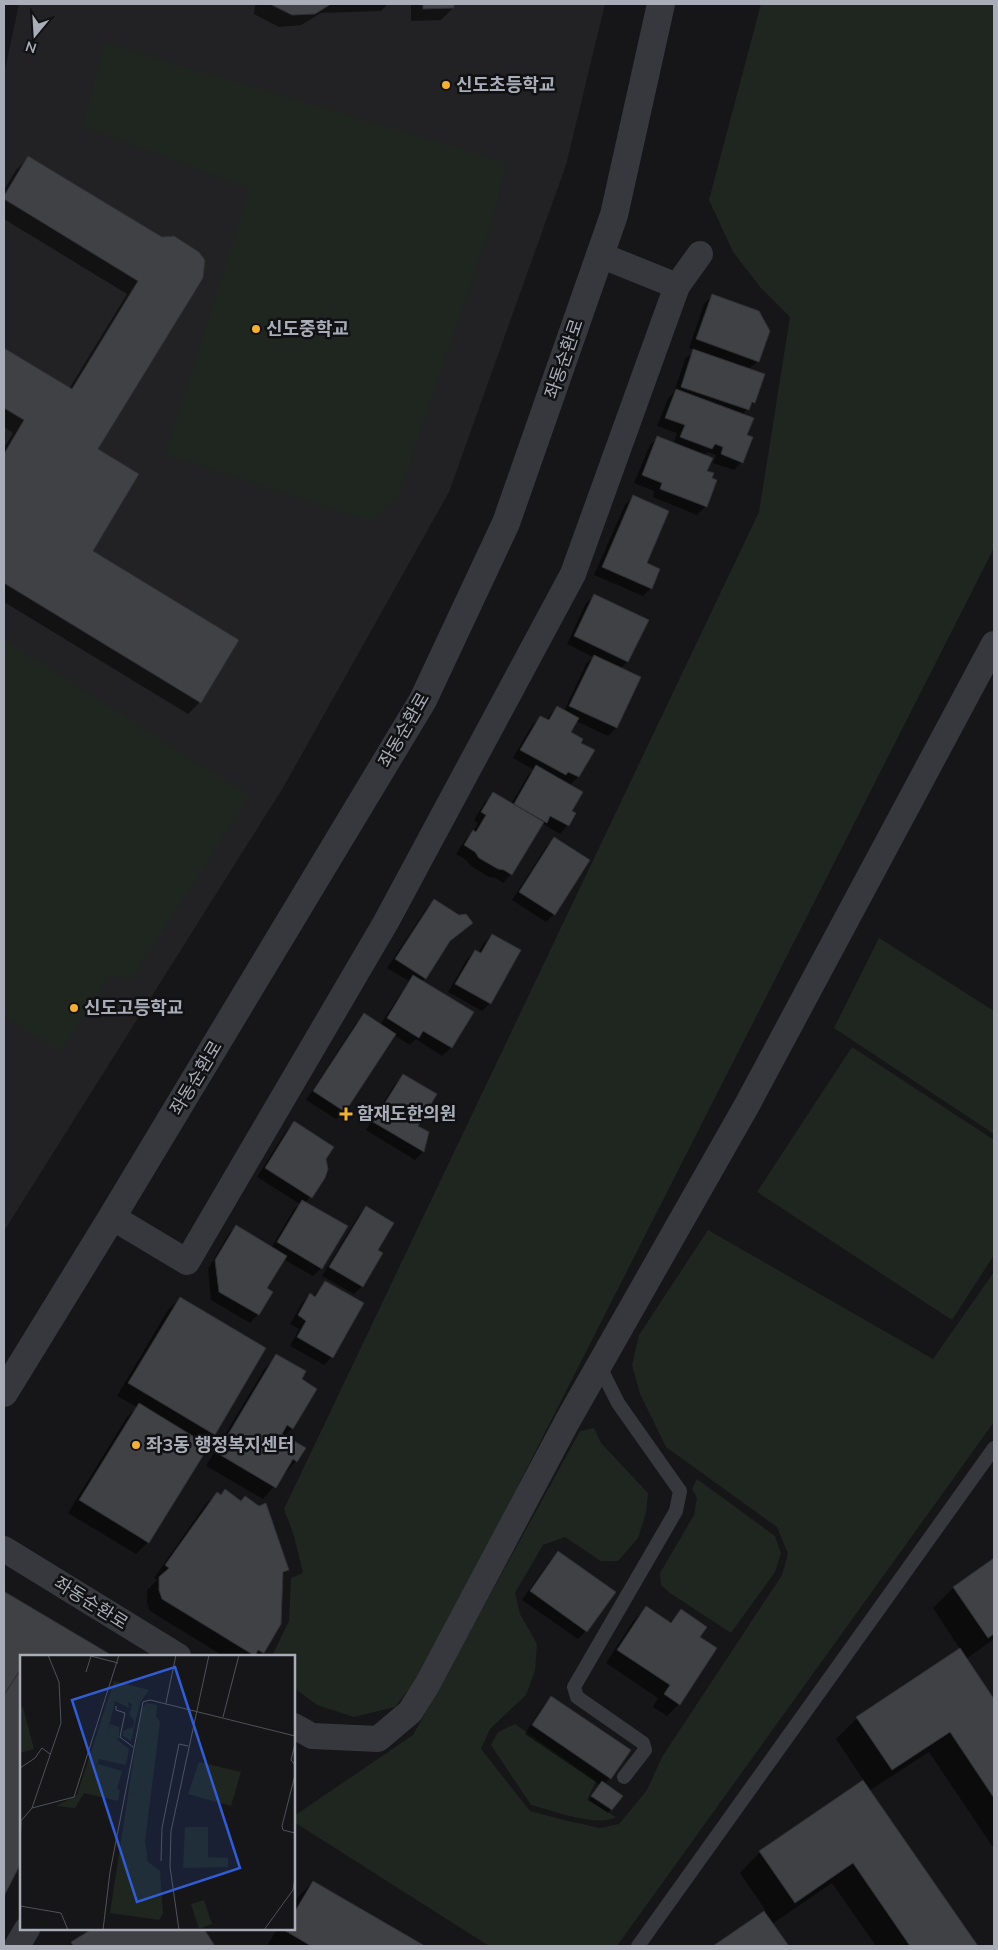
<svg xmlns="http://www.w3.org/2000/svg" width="998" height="1950" viewBox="0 0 998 1950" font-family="Mulish,'Noto Sans KR',sans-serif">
<rect width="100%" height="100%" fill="#161618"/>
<polygon fill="#222225" points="19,4 605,4 566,165 449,492 284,786 4,1231 4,74"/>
<g fill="#1e261f">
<polygon points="761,4 994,4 994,548 425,1669 395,1707 354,1717 317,1705 294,1688 294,1656 272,1656 289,1621 291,1578 303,1573 294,1536 284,1509 759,512 790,317 761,288 733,252 709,200"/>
<polygon points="105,43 507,162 492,222 397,499 370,521 165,454 250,189 82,125"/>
<polygon points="4,639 249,796 132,979 110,974 61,1052 4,1016"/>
<polygon points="879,938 994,1011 994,1134 834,1028"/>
<polygon points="852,1047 994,1140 994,1255 952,1320 757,1192"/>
<polygon points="708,1230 933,1359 994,1272 994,1422 617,1946 489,1946 294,1822 294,1816 413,1735 580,1431 594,1428 601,1443 648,1493 646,1513 638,1538 618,1561 601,1561 565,1537 543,1545 515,1593 520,1614 537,1644 535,1671 526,1695 490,1729 481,1749 530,1811 568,1821 600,1828 619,1824 647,1790 662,1757 782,1575 788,1554 777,1527 666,1447 640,1394 632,1365 639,1335"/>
<polygon points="697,1479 775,1536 781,1553 775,1572 731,1633 670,1593 661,1585 660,1573 694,1515 697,1498 692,1489"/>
<path d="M515,1724l81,57 -9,19 29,17c-18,11 -65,-7 -85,-12l-40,-60 7,-13z"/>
</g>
<g fill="#0007">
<polygon points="255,4 388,4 381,11 321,13 301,25 279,27 254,14"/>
<polygon points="411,4 453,4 453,8 441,20 411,21"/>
<polygon points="28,158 161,238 96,449 91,551 238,640 200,702 188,714 4,602 4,448 13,433 4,427 4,349 69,389 127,294 4,219 4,190 16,170"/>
<polygon points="712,296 758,361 749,369 754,402 742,415 746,435 742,462 734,470 713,463 716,455 707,452 704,456 706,472 710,479 716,481 705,507 697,515 653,497 654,491 634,483 650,445 658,437 674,443 677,433 657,426 668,399 674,392 685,359 695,350 689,348 704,304"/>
<polygon points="633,497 651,588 643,596 594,575 625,505"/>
<polygon points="595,595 627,662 620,669 639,678 616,728 608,736 576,721 569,733 580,743 593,751 578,777 569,786 571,811 575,814 568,825 560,834 543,824 538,829 511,874 503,883 496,878 489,877 471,866 466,860 456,854 465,840 473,832 478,823 474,820 485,802 494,794 511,804 528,775 534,770 513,758 532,725 540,717 546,720 557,707 564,711 586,664 593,657 567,644 586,603"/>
<polygon points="554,839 554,914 546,922 512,900 546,847"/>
<polygon points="434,900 471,923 447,944 422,982 472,1012 451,1048 442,1056 416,1039 410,1045 394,1035 344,1111 336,1119 306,1100 356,1023 364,1015 380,1025 409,981 387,968 426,909"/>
<polygon points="492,935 490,1003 482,1011 448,992 467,959 475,951 478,953 484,943"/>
<polygon points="403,1076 416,1126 428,1133 423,1152 415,1160 366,1130 395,1084"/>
<polygon points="294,1123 324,1159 324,1178 305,1203 321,1268 313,1276 283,1259 265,1289 271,1292 258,1314 250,1323 211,1300 208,1269 228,1235 236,1227 271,1248 294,1209 300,1204 257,1177 286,1131"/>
<polygon points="367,1207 376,1251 362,1286 354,1294 322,1276 358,1216"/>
<polygon points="325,1282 332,1357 324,1365 290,1346 299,1329 290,1324 302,1303 310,1295 313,1297"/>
<polygon points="180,1298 214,1434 204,1445 148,1542 136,1554 68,1513 127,1417 137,1407 117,1396 168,1310"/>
<polygon points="277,1356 300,1380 315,1389 292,1428 284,1437 296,1461 263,1499 206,1466 265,1368"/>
<polygon points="225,1490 288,1570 281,1576 280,1624 259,1656 223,1656 150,1611 147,1603 147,1590 157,1580 154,1578 205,1505 217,1493 220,1495"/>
<polygon points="558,1553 586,1631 578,1639 522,1600 550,1561"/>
<polygon points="994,1560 994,1639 966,1659 994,1701 994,1849 929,1752 869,1791 976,1946 876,1946 832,1883 772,1924 788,1946 716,1946 766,1911 740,1873 760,1852 864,1781 836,1739 857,1718 960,1649 933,1608 953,1588"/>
<polygon points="5,1594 110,1656 21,1656 21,1860 4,1893 4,1596"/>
<polygon points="646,1608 669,1623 681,1611 699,1637 679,1704 667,1716 653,1707 658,1698 606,1663 634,1620"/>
<polygon points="552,1698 610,1778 604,1784 621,1796 608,1813 589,1800 600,1785 525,1734 543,1706"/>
<polygon points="313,1882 422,1946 267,1946 277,1929 294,1929 294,1901"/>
<polygon points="95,1929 202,1929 213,1946 68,1946"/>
</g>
<g fill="#404145" stroke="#303034">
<polygon points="270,4 331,4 315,14 292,15"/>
<polygon points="423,4 454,4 454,8 423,9"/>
<polygon points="28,156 162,237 174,236 199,252 205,260 203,278 98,449 139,474 93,551 239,640 201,703 4,583 4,454 24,420 4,408 4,348 72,389 138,281 4,199 4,196"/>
<polygon points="712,294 759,311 770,331 759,362 696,339"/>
<polygon points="693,349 765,374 755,403 752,402 749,410 681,387"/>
<polygon points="676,389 754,418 747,435 753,437 743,463 721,454 723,447 715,444 712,449 680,437 685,425 665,418"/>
<polygon points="657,436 713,458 707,471 714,473 712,478 717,480 707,507 660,489 662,483 642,475"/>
<polygon points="633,495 669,511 647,563 660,569 652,589 602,567"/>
<polygon points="594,594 649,620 628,662 574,636"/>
<polygon points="594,655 641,677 617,728 569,706"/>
<polygon points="557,706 579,718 571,732 583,739 581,743 595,750 579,777 568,772 566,775 520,750 540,716 549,720"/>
<polygon points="536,765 583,792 572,811 576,813 569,826 550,816 547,823 514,804"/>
<polygon points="493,792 544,822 512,875 504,870 498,869 479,858 475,852 464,845 473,830 476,832 486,815 481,812"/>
<polygon points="554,837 590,860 555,915 519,892"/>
<polygon points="434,899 459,915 466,914 473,923 450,941 426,979 395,959"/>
<polygon points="492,934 521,950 491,1004 455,984 475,950 481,953"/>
<polygon points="413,975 474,1012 452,1048 423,1031 419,1038 387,1018"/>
<polygon points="364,1013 396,1034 345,1112 313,1091"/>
<polygon points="403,1074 437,1094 418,1126 429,1132 424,1152 373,1122"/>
<polygon points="294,1121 334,1147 326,1159 328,1169 325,1178 312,1198 265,1168"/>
<polygon points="302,1200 348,1226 322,1269 277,1242"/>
<polygon points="366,1206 394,1223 378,1250 383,1253 363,1287 329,1267"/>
<polygon points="236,1225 287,1256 267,1288 273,1292 259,1315 219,1292 215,1260"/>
<polygon points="325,1281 364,1303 333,1358 297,1337 306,1321 298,1315 310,1293 315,1297"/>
<polygon points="180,1297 266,1348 215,1435 128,1383"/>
<polygon points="276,1354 306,1371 302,1379 317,1389 293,1429 287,1425 282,1434 306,1448 297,1462 293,1459 276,1488 217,1453"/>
<polygon points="139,1403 209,1446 149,1543 79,1500"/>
<polygon points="225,1489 241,1501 245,1496 259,1506 266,1503 289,1570 283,1572 281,1624 264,1653 258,1650 255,1656 162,1599 159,1590 159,1577 169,1568 165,1565 217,1492 221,1495"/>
<polygon points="558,1551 616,1592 587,1632 530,1591"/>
<polygon points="994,1558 994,1634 988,1638 953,1587"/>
<polygon points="5,1592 113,1656 21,1656 21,1669 4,1695 4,1595"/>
<polygon points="646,1606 671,1623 681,1609 707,1627 700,1637 717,1648 680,1705 664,1694 670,1685 617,1650"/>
<polygon points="960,1648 994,1699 994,1798 950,1732 892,1770 856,1717"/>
<polygon points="21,1669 21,1863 4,1896 4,1695"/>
<polygon points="551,1696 631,1750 611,1779 532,1725"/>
<polygon points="863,1780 978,1946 910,1946 853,1863 795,1903 759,1851"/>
<polygon points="602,1781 623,1796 612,1810 591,1796"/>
<polygon points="313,1881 425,1946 311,1946 284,1930 294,1929 294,1913"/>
<polygon points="764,1911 789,1946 713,1946"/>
<polygon points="92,1929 204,1929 215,1946 73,1946 71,1942"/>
</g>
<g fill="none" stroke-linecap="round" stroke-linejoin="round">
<g stroke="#37383d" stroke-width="14">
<polyline points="599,1365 618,1403 680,1491 676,1511 574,1687 577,1697 643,1743 645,1750 624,1777"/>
<polyline points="638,1946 994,1448"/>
</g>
<g stroke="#37383d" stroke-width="26">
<polyline points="600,255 677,286 700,254"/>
<polyline points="112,1217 187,1262 386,922 573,574 677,286"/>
<polyline points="4,1549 178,1656"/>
<polyline points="294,1726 312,1736 378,1739 410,1712 427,1685 568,1420 747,1105 994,644"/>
<polyline points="17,1946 27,1929"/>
</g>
<polyline stroke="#37383d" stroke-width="28" points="4,1393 112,1217 423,700 506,523 614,215 661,4"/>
</g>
<g fill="#f2b134" stroke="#111113" stroke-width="2">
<circle cx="446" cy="85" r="5"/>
<circle cx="256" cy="329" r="5"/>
<circle cx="74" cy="1008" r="5"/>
<path d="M343.5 1106.5h5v5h5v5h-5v5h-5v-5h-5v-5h5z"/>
<circle cx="136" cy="1445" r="5"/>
</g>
<g text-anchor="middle" stroke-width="5" stroke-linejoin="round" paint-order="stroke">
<g font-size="18" font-weight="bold" fill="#a8adb8" stroke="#111113" text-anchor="start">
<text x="456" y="91">신도초등학교</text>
<text x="266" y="335">신도중학교</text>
<text x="84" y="1014">신도고등학교</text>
<text x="357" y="1120">함재도한의원</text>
<text x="146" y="1451">좌3동 행정복지센터</text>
</g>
<g font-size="18" fill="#a8adb8" stroke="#111113">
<text transform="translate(564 359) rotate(-71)" y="6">좌동순환로</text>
<text transform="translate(404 730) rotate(-60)" y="6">좌동순환로</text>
<text transform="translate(196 1078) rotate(-59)" y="6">좌동순환로</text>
<text transform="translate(91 1603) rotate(32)" y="6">좌동순환로</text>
</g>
</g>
<g transform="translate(20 1655)">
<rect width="275" height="275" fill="#161618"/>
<path d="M94,26l35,9 -9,13 -9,38 -8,-5v-5l10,-4 1,-6 -5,-7 3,-10 -4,-2 1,6 -14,-7 -8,33 3,-10 9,3v12l-4,-1 14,11 -3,16 -27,-6 -8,23 7,-18 24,7 -5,18 3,1 -2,11 -34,-8 -9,15 -19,-2 21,-11zM126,48l11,2 -1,11 4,6 -15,119 3,21 12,9 3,43 -4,6 -49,-7 31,-203zM3,52l11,42 -14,4v-45zM179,107l42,10 -10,34 -43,-12zM165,172h23v30l20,1v9l-45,1zM184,245l8,24 -13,5 -8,-25z" fill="#1e261f"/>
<path fill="none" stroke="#505258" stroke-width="1" d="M67,0l31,8M66,17l5,-16M146,48l10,-48M96,51v4l9,3 -5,24 13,10M203,62l16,-62M275,89l-4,16 4,5M0,113l15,-10 7,-10 8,6M275,120l-13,51 1,4 12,3M12,153l42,-11 45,-142M0,167l12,-14 29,-85 -2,-41 -11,-27M0,190l1,-23M141,206l1,-33 17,-84 9,2M0,251l41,7 7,17M83,275l7,-58 33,-170 7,-2 145,36M159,275l-9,-63 1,-36 38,-176M244,275l29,-40 2,-12"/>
<path fill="#325cd3" fill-opacity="0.15" stroke="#325cd3" stroke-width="2.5" d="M155,12l65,201 -103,34 -65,-202z"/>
<rect width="275" height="275" fill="none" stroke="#a8adb8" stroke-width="2.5"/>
</g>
<rect width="998" height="1950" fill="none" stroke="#a8adb8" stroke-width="10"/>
<g transform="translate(35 35) rotate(198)" stroke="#111113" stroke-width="4" paint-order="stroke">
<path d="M0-4L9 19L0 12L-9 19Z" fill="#a8adb8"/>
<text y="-8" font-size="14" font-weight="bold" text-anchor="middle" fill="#a8adb8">N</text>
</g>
</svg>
